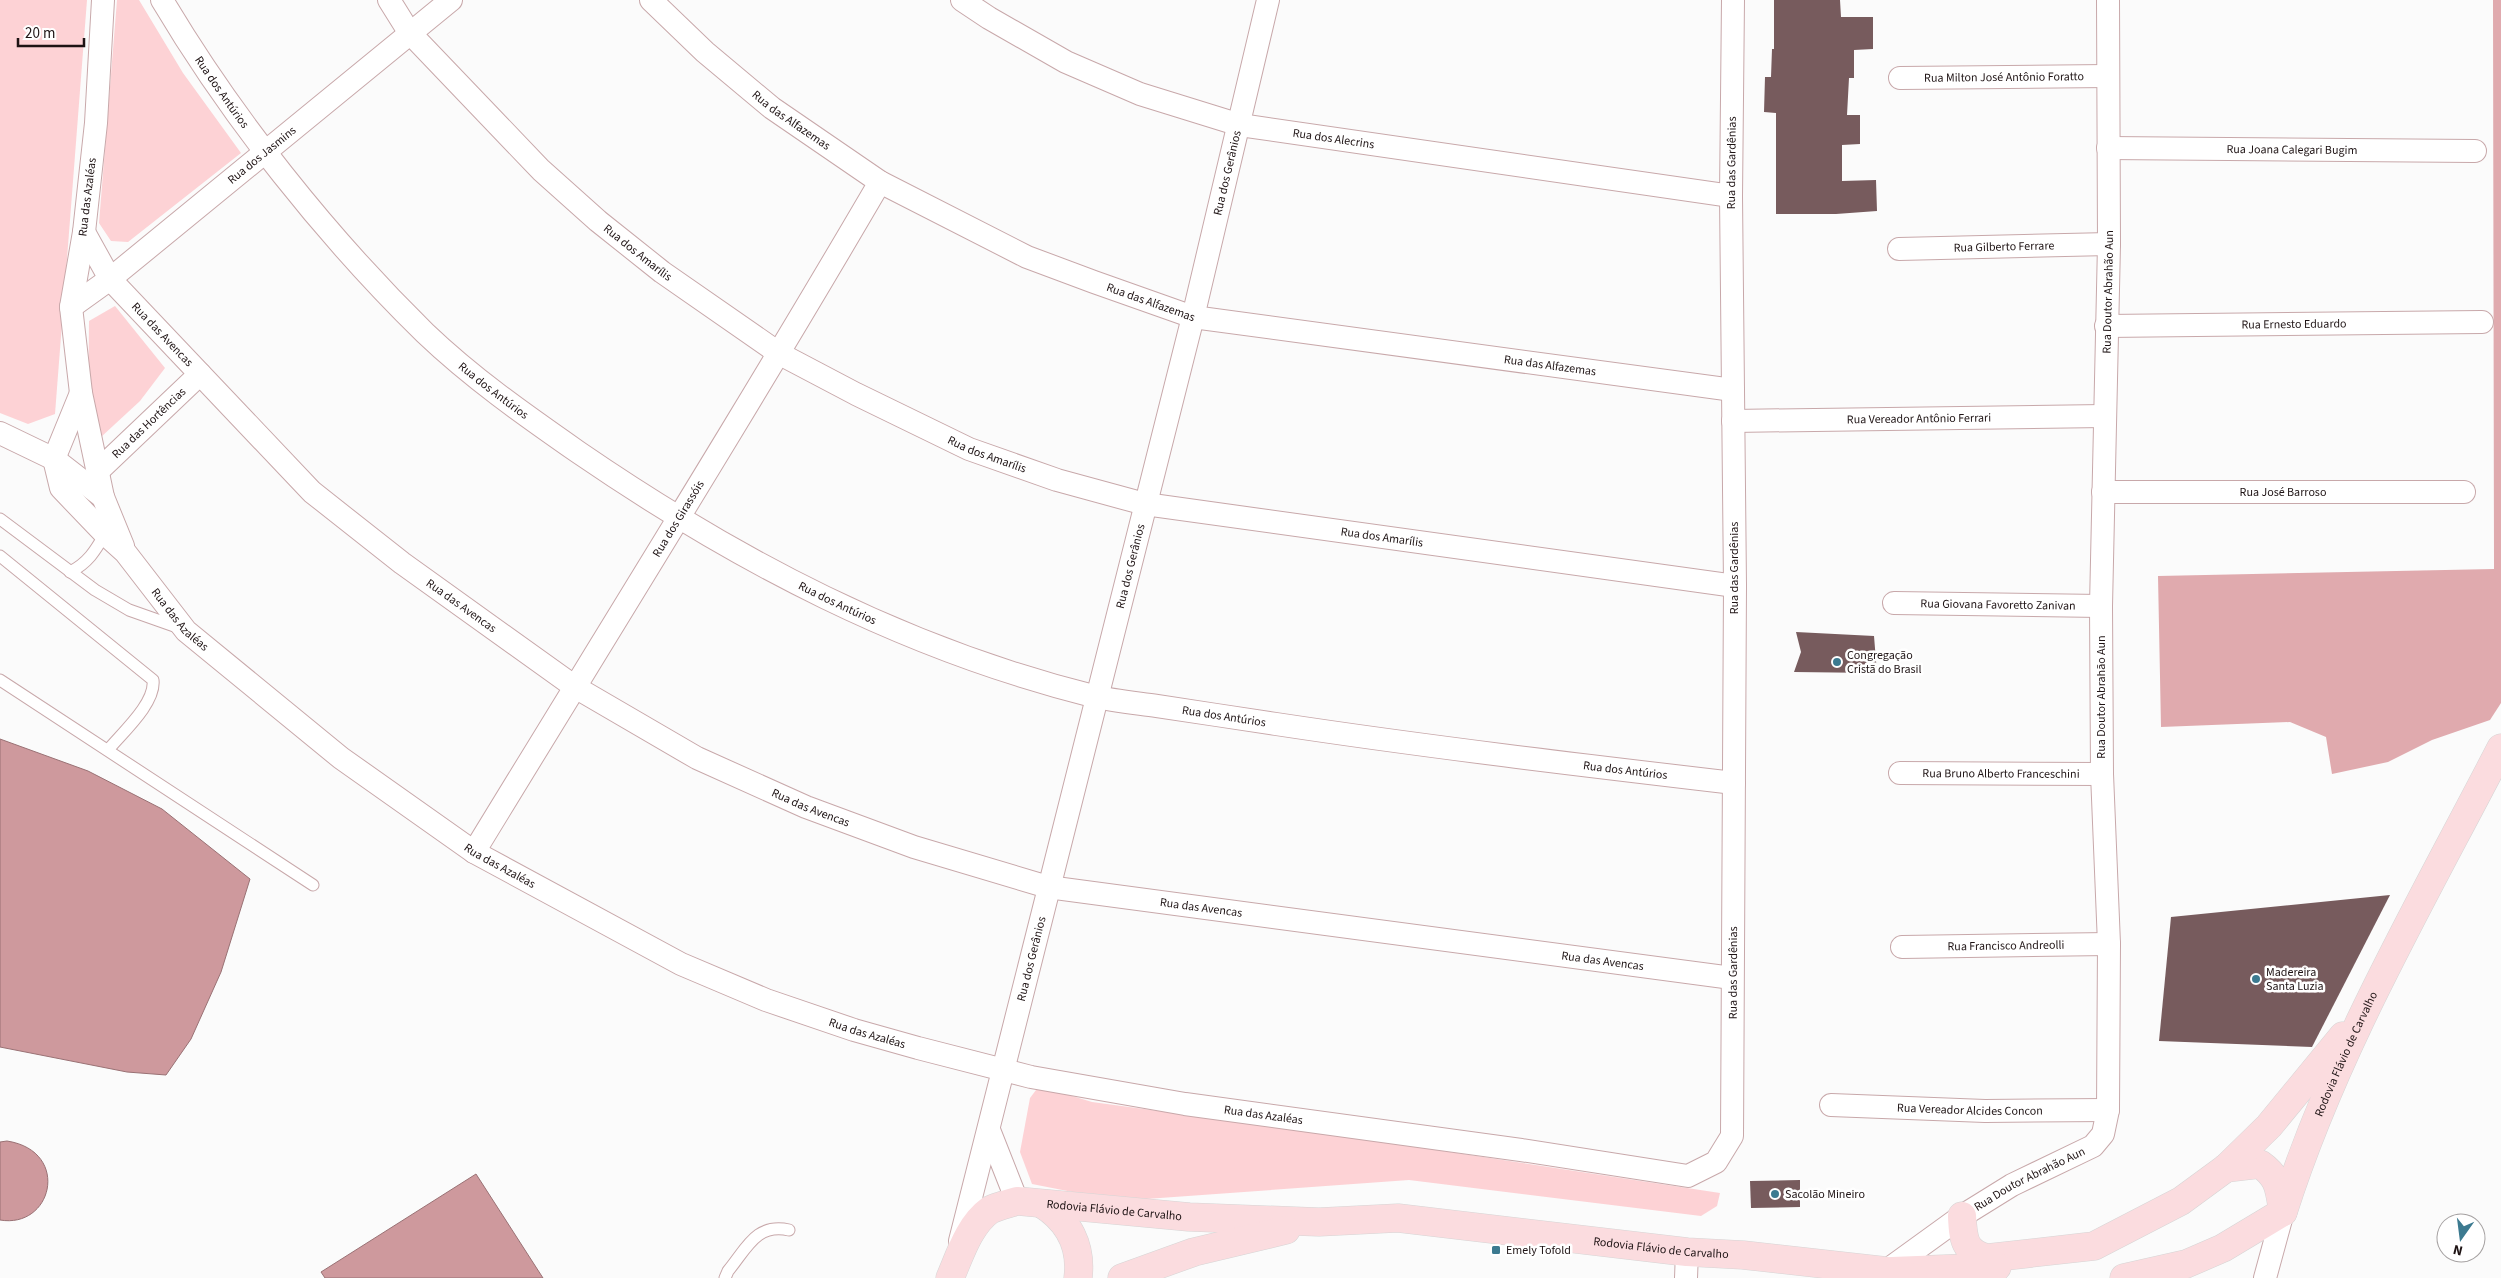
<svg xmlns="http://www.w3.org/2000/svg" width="2501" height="1278" viewBox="0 0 2501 1278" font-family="'Source Sans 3',sans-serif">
<rect width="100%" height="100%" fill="#fbfbfb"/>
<g fill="#fdd2d5">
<polygon points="0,0 87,0 55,414 28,424 0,413"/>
<polygon points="117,0 139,0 183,73 241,153 128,242 111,241 99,223"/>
<polygon points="115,306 165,368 140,401 101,437 88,423 89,321"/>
<polygon points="1039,1086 1092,1102 1345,1136 1720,1193 1717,1206 1701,1216 1409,1180 1118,1201 1032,1184 1020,1152 1030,1098"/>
</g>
<polygon fill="#e0aaae" points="2493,0 2501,0 2501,703 2490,720 2432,740 2388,762 2332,774 2326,737 2290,722 2161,727 2158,576 2494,569"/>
<g fill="#ce999d" stroke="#997174">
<polygon points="0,739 88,771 162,809 250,879 221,972 191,1039 166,1075 127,1072 0,1047"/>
<path d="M7,1141c64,10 46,88 -7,79v-78z"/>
<polygon points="476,1174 543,1278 325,1278 321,1272"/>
</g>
<g fill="#775b5d">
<polygon points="1774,0 1840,0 1841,17 1873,17 1873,49 1854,50 1854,78 1849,78 1847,115 1860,115 1860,144 1842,145 1842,181 1876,180 1877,211 1836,214 1776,214 1776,113 1764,112 1765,77 1771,77 1772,49 1774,49"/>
<polygon points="1796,632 1874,636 1877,673 1794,672 1801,652"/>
<polygon points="2390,895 2312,1047 2159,1041 2171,917"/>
<polygon points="1800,1180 1800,1207 1751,1208 1750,1181"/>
</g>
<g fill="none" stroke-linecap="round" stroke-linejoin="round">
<defs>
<g id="service">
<polyline points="0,519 95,590 129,610 180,628"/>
<path d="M0,556l153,124c3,23 -31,53 -45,70"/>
<path d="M70,572c18,-9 25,-21 35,-38"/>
<polyline points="0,680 313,885"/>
<path d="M725,1278l3,-7c19,-23 28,-48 61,-41"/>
</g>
<g id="minor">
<polyline points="103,0 96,123 84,232 71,307 81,393 103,497 123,546"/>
<path id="s1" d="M162,0c70,118 165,237 263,333 47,45 100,82 153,119 159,109 327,197 515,244 21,5 43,7 64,10 40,6 79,12 119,18 152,23 305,41 458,59"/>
<path id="s2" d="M389,0l20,32 132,138 57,51 64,51 118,82 76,40 113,55 88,31 88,24 590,82"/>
<path id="s3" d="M651,0l54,52 67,56 108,74 147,75 67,25 99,35 540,73"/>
<path id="s4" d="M962,0l27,18 77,44 74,32 100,31 491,71"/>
<path id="s5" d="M1900,78l208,-2"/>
<path id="s6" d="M2108,148l367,3"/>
<path id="s7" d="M84,232l26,47 202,213 90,71 173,124 122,71 109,49 108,40 134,40 684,91"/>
<path id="s8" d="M1899,249l210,-5"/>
<path id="s9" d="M71,307l39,-28 341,-279"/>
<path id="s10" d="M2106,326l376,-4"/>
<path id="s11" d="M81,393l-27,66 7,29 44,46 20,18 61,79 155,127 133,94 207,112 85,36 88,30 64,18 113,29 154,27 336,46 167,26 28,-14 16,-26 3,-550 -4,-390 2,-196"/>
<path id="s12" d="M1733,421l371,-5"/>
<polyline points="0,433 54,459 103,497"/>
<path id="s13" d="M98,471l102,-97"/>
<path id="s14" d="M2103,492h361"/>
<path id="s15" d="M1894,603l207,3"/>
<path id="s16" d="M1900,773l202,1"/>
<path id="s17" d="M474,852c136,-223 274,-444 406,-670"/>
<path id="s18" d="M1902,947l207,-3"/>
<path id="s19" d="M1831,1105l154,6 123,-1"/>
<polyline points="989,1130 1017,1201"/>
<path id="s20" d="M960,1241l233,-924 75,-317"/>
<path id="s21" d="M1886,1271l76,-55 50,-31 81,-39 10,-12 5,-24 1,-166 -7,-170 -1,-168 8,-362 -1,-244"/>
<polyline points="1686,1278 1687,1252"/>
<polyline points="2265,1278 2283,1212"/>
</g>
<g id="primary">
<path d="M2226,1168l34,-4c20,14 19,26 23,48"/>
<path d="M1042,1204c27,17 40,42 36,74"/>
<path d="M1962,1216c1,22 2,37 26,42l106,-12 87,-45 45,-33 43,-42 74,-90"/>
<polyline points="1892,1271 1997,1267"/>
<path id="s22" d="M950,1278c10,-23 19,-53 40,-68 8,-4 18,-6 27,-9l172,16 130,5 79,-4 289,34 56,3 143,16 27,7"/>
<polyline points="1122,1278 1194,1252 1286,1230"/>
<path id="s23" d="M2124,1278l62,-14 37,-16 60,-36c52,-163 140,-313 218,-464"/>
</g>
</defs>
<use href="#service" stroke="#c8a8aa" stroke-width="13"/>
<use href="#minor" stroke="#c8a8aa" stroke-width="24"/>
<use href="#primary" stroke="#d6d5d5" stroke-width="29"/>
<use href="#service" stroke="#fff" stroke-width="11"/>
<use href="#minor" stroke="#fff" stroke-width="22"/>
<use href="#primary" stroke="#fbdcdf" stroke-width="28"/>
</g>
<g fill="#3c7a90" stroke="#fff" stroke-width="2">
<circle cx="1837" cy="662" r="5"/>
<circle cx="2256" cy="979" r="5"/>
<circle cx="1775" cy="1194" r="5"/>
<rect x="1491" y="1245" width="10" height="10" rx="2.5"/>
</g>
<g text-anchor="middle" stroke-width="5" stroke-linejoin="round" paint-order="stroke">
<g font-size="12" fill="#1e1314" stroke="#fff">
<text dy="4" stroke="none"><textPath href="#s5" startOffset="104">Rua Milton José Antônio Foratto</textPath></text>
<text dy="4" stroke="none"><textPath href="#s1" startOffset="110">Rua dos Antúrios</textPath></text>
<text dy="4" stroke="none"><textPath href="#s3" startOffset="185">Rua das Alfazemas</textPath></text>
<text dy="4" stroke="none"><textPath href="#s4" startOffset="401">Rua dos Alecrins</textPath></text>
<text dy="4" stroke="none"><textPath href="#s6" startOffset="184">Rua Joana Calegari Bugim</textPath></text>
<text dy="4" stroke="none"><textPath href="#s9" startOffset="244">Rua dos Jasmins</textPath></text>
<text dy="4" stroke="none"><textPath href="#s11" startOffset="2958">Rua das Gardênias</textPath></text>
<text dy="4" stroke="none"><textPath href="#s20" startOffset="1101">Rua dos Gerânios</textPath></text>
<text transform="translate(87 197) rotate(-83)" y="4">Rua das Azaléas</text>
<text dy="4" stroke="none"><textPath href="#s8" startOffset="105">Rua Gilberto Ferrare</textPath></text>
<text dy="4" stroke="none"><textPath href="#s2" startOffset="356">Rua dos Amarílis</textPath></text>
<text dy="4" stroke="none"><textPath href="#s21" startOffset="1101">Rua Doutor Abrahão Aun</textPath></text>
<text dy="4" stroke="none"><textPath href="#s3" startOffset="590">Rua das Alfazemas</textPath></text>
<text dy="4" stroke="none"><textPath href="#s10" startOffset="188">Rua Ernesto Eduardo</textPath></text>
<text dy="4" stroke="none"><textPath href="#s7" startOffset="130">Rua das Avencas</textPath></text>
<text dy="4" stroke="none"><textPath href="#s3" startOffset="995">Rua das Alfazemas</textPath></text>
<text dy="4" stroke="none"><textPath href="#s1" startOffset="515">Rua dos Antúrios</textPath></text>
<text dy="4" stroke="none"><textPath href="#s12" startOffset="186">Rua Vereador Antônio Ferrari</textPath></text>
<text dy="4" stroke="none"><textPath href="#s13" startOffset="70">Rua das Hortências</textPath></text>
<text dy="4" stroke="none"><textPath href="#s2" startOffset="761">Rua dos Amarílis</textPath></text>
<text dy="4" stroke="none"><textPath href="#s14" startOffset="180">Rua José Barroso</textPath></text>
<text dy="4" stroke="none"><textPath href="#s17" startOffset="391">Rua dos Girassóis</textPath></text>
<text dy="4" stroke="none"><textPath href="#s2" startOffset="1166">Rua dos Amarílis</textPath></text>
<text dy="4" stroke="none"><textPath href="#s20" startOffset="696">Rua dos Gerânios</textPath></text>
<text transform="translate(1734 568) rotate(-90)" y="4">Rua das Gardênias</text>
<text dy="4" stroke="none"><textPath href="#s1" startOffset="920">Rua dos Antúrios</textPath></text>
<text dy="4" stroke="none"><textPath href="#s15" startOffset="104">Rua Giovana Favoretto Zanivan</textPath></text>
<text dy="4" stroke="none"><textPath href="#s7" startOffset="535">Rua das Avencas</textPath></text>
<text dy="4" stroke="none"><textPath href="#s11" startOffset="279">Rua das Azaléas</textPath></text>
<text transform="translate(2101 697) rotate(-90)" y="4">Rua Doutor Abrahão Aun</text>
<text dy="4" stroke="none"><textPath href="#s1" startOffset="1325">Rua dos Antúrios</textPath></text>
<text dy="4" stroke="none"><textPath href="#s1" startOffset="1730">Rua dos Antúrios</textPath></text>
<text dy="4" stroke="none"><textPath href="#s16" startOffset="101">Rua Bruno Alberto Franceschini</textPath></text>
<text dy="4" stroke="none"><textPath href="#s7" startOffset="940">Rua das Avencas</textPath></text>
<text dy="4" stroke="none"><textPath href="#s11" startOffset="684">Rua das Azaléas</textPath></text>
<text dy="4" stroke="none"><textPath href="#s7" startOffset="1345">Rua das Avencas</textPath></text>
<text dy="4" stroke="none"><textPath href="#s18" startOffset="104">Rua Francisco Andreolli</textPath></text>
<text dy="4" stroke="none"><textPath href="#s20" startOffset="291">Rua dos Gerânios</textPath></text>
<text dy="4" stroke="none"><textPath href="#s7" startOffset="1750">Rua das Avencas</textPath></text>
<text dy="4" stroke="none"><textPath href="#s11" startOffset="2148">Rua das Gardênias</textPath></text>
<text dy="4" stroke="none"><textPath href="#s11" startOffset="1089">Rua das Azaléas</textPath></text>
<text dy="4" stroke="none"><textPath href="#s23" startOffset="344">Rodovia Flávio de Carvalho</textPath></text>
<text dy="4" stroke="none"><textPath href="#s19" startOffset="139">Rua Vereador Alcides Concon</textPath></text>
<text dy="4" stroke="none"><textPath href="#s11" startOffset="1494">Rua das Azaléas</textPath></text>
<text dy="4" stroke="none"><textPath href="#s21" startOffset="171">Rua Doutor Abrahão Aun</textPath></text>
<text dy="4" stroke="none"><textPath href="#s22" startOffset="206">Rodovia Flávio de Carvalho</textPath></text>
<text dy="4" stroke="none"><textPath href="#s22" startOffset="755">Rodovia Flávio de Carvalho</textPath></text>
</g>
<g font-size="12" fill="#1e1314" stroke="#fff" text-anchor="start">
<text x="1847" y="659">Congregação<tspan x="1847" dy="14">Cristã do Brasil</tspan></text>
<text x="2266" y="976">Madereira<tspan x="2266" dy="14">Santa Luzia</tspan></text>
<text x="1785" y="1198">Sacolão Mineiro</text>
<text x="1506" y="1254">Emely Tofold</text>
</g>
</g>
<g transform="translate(2461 1238) rotate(194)"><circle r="24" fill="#ffffff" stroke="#a5a1a1"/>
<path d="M0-4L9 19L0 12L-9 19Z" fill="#3c7a90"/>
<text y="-8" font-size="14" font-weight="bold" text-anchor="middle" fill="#1e1314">N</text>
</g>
<path d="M18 38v8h66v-8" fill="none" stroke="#1e1314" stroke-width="2.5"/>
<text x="25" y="38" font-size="15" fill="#1e1314" stroke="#ffffff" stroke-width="4" paint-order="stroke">20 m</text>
</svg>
